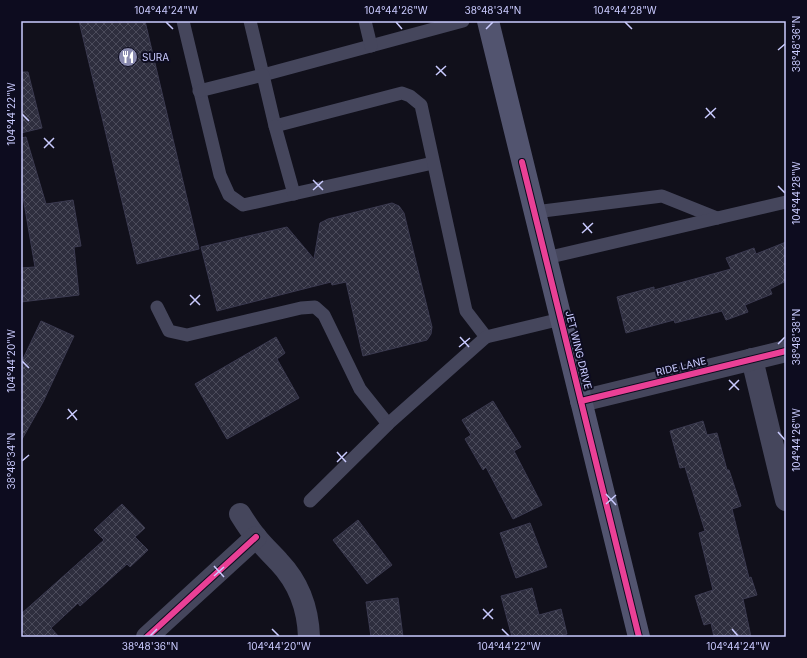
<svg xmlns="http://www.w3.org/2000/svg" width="807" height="658" viewBox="0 0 807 658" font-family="Inter,sans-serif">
<defs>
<pattern id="building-cross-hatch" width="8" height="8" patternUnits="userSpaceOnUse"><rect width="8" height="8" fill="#2e2e3e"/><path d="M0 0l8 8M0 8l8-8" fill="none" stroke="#4b4b5b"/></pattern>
</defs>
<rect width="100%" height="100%" fill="#11101b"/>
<g fill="url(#building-cross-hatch)" stroke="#3b3a50">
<polygon points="79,21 145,21 199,249 137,264"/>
<polygon points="21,72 28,72 42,128 21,133"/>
<polygon points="26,137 46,204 73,200 81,246 74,247 79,295 21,302 21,268 35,267 23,197 21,198 21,138"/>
<polygon points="392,203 399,206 404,213 432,327 431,334 427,340 363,356 346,282 332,285 331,282 217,311 201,247 287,227 314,259 320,223 328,219"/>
<polygon points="786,242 786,281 770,289 772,294 745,305 748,312 726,320 722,311 675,323 674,320 626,333 617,297 654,287 654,290 731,269 726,258 754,248 756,254"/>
<polygon points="41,321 74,336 43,402 21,441 21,363"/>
<polygon points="276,337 285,353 277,359 299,398 227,439 195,384"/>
<polygon points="493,401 521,447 514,451 542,505 513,519 486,467 483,470 465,439 471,435 462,420"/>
<polygon points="703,421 707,435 717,433 727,470 729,470 741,506 732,509 749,578 751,577 757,595 743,599 751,637 714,637 711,623 704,625 695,596 713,590 699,533 705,531 685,467 680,468 670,431"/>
<polygon points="122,504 145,528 135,537 148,550 130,567 127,564 80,606 78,603 51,628 59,637 27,637 21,630 21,614 104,540 94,530"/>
<polygon points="358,520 392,565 367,584 333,540"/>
<polygon points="530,523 547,567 516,578 500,533"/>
<polygon points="532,588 539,615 561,609 567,634 556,637 512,637 501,596"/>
<polygon points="398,598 403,637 371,637 366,602"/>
</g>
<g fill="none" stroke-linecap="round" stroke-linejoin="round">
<g stroke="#45465c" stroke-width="13">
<polyline points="183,21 220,175 229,195 243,205 433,163"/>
<polyline points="250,21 263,75 463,21"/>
<polyline points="365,21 371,46"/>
<polyline points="199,91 263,75 275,126 402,93 410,96 421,105 466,311 486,337"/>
<polyline points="275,126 294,194"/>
<polyline points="535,212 662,196 717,218"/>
<polyline points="546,258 786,202"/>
<polyline points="157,307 169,331 187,335 301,308 315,307 324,315 360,389 388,424 486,337 561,319"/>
<polyline points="310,501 388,424"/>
</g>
<g stroke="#45465c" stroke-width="22">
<polyline points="752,359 786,500"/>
<polyline points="581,401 786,351"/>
<path d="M240,514c5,8 10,16 16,23 7,9 15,16 23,25 20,21 29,46 30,75"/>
<polyline points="147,637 256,537"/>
</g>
<polyline stroke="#52546f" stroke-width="22" points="488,21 639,637"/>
<defs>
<g id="cycleway">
<polyline points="522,162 639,637"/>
<polyline points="581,401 786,351"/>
<polyline points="147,637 256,537"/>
</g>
</defs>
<use href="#cycleway" stroke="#0d0c1f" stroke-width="8"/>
<use href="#cycleway" stroke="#ea4096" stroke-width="6"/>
</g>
<path fill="none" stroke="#cacbff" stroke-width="1.5" d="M166,22l7,7M396,22l6,7M625,22l7,7M486,29l7,-7M778,50l7,-6M436,66l10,10M436,75l10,-9M706,108l9,10M22,114l7,7M705,118l11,-10M44,138l10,10M44,148l10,-10M313,180l10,10M778,186l7,7M313,190l10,-9M583,223l9,10M582,233l11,-10M190,295l10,10M190,305l10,-10M460,337l9,10M778,344l7,-7M459,347l11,-9M22,361l7,7M729,380l10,10M729,390l10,-10M68,409l9,11M67,419l10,-9M778,432l7,8M337,452l9,10M22,461l7,-6M337,462l10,-10M606,494l10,11M606,504l10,-9M214,566l10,11M214,576l10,-9M483,609l10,10M483,619l10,-10M272,629l7,7M502,629l7,7M732,629l6,7M150,636l7,-7"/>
<defs>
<symbol id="restaurant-disc" viewBox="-11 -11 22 22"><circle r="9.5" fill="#898aaf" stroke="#0d0c1f"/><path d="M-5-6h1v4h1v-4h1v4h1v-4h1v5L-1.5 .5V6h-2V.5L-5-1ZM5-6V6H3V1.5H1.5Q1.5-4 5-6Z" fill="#fff"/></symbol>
</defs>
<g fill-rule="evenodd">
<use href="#restaurant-disc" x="117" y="46" width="22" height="22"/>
</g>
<g text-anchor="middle" stroke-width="4" stroke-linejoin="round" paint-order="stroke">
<g font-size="10" fill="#cacbff" stroke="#0d0c1f" text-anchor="start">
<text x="142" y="61">SURA</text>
</g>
<g font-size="10" fill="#cacbff" stroke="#0d0c1f">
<text transform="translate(579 350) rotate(76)" y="4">JET WING DRIVE</text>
<text transform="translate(681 366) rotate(-14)" y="4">RIDE LANE</text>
</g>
</g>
<rect width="807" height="658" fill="none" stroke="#0d0c1f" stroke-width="44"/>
<rect x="22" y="22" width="763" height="614" fill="none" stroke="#cacbff" stroke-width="1.5"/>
<g font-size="10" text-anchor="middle" fill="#cacbff">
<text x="166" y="14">104°44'24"W</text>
<text x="396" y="14">104°44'26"W</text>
<text x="493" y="14">38°48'34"N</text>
<text x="625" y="14">104°44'28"W</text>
<text transform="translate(796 44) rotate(-90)" y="4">38°48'36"N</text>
<text transform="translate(11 114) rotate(-90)" y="4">104°44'22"W</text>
<text transform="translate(796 193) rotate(-90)" y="4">104°44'28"W</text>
<text transform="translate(796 337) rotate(-90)" y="4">38°48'38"N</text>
<text transform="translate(11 361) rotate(-90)" y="4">104°44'20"W</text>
<text transform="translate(796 440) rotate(-90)" y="4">104°44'26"W</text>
<text transform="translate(11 461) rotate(-90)" y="4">38°48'34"N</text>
<text x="150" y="650">38°48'36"N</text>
<text x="279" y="650">104°44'20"W</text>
<text x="509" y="650">104°44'22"W</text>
<text x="738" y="650">104°44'24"W</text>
</g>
</svg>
